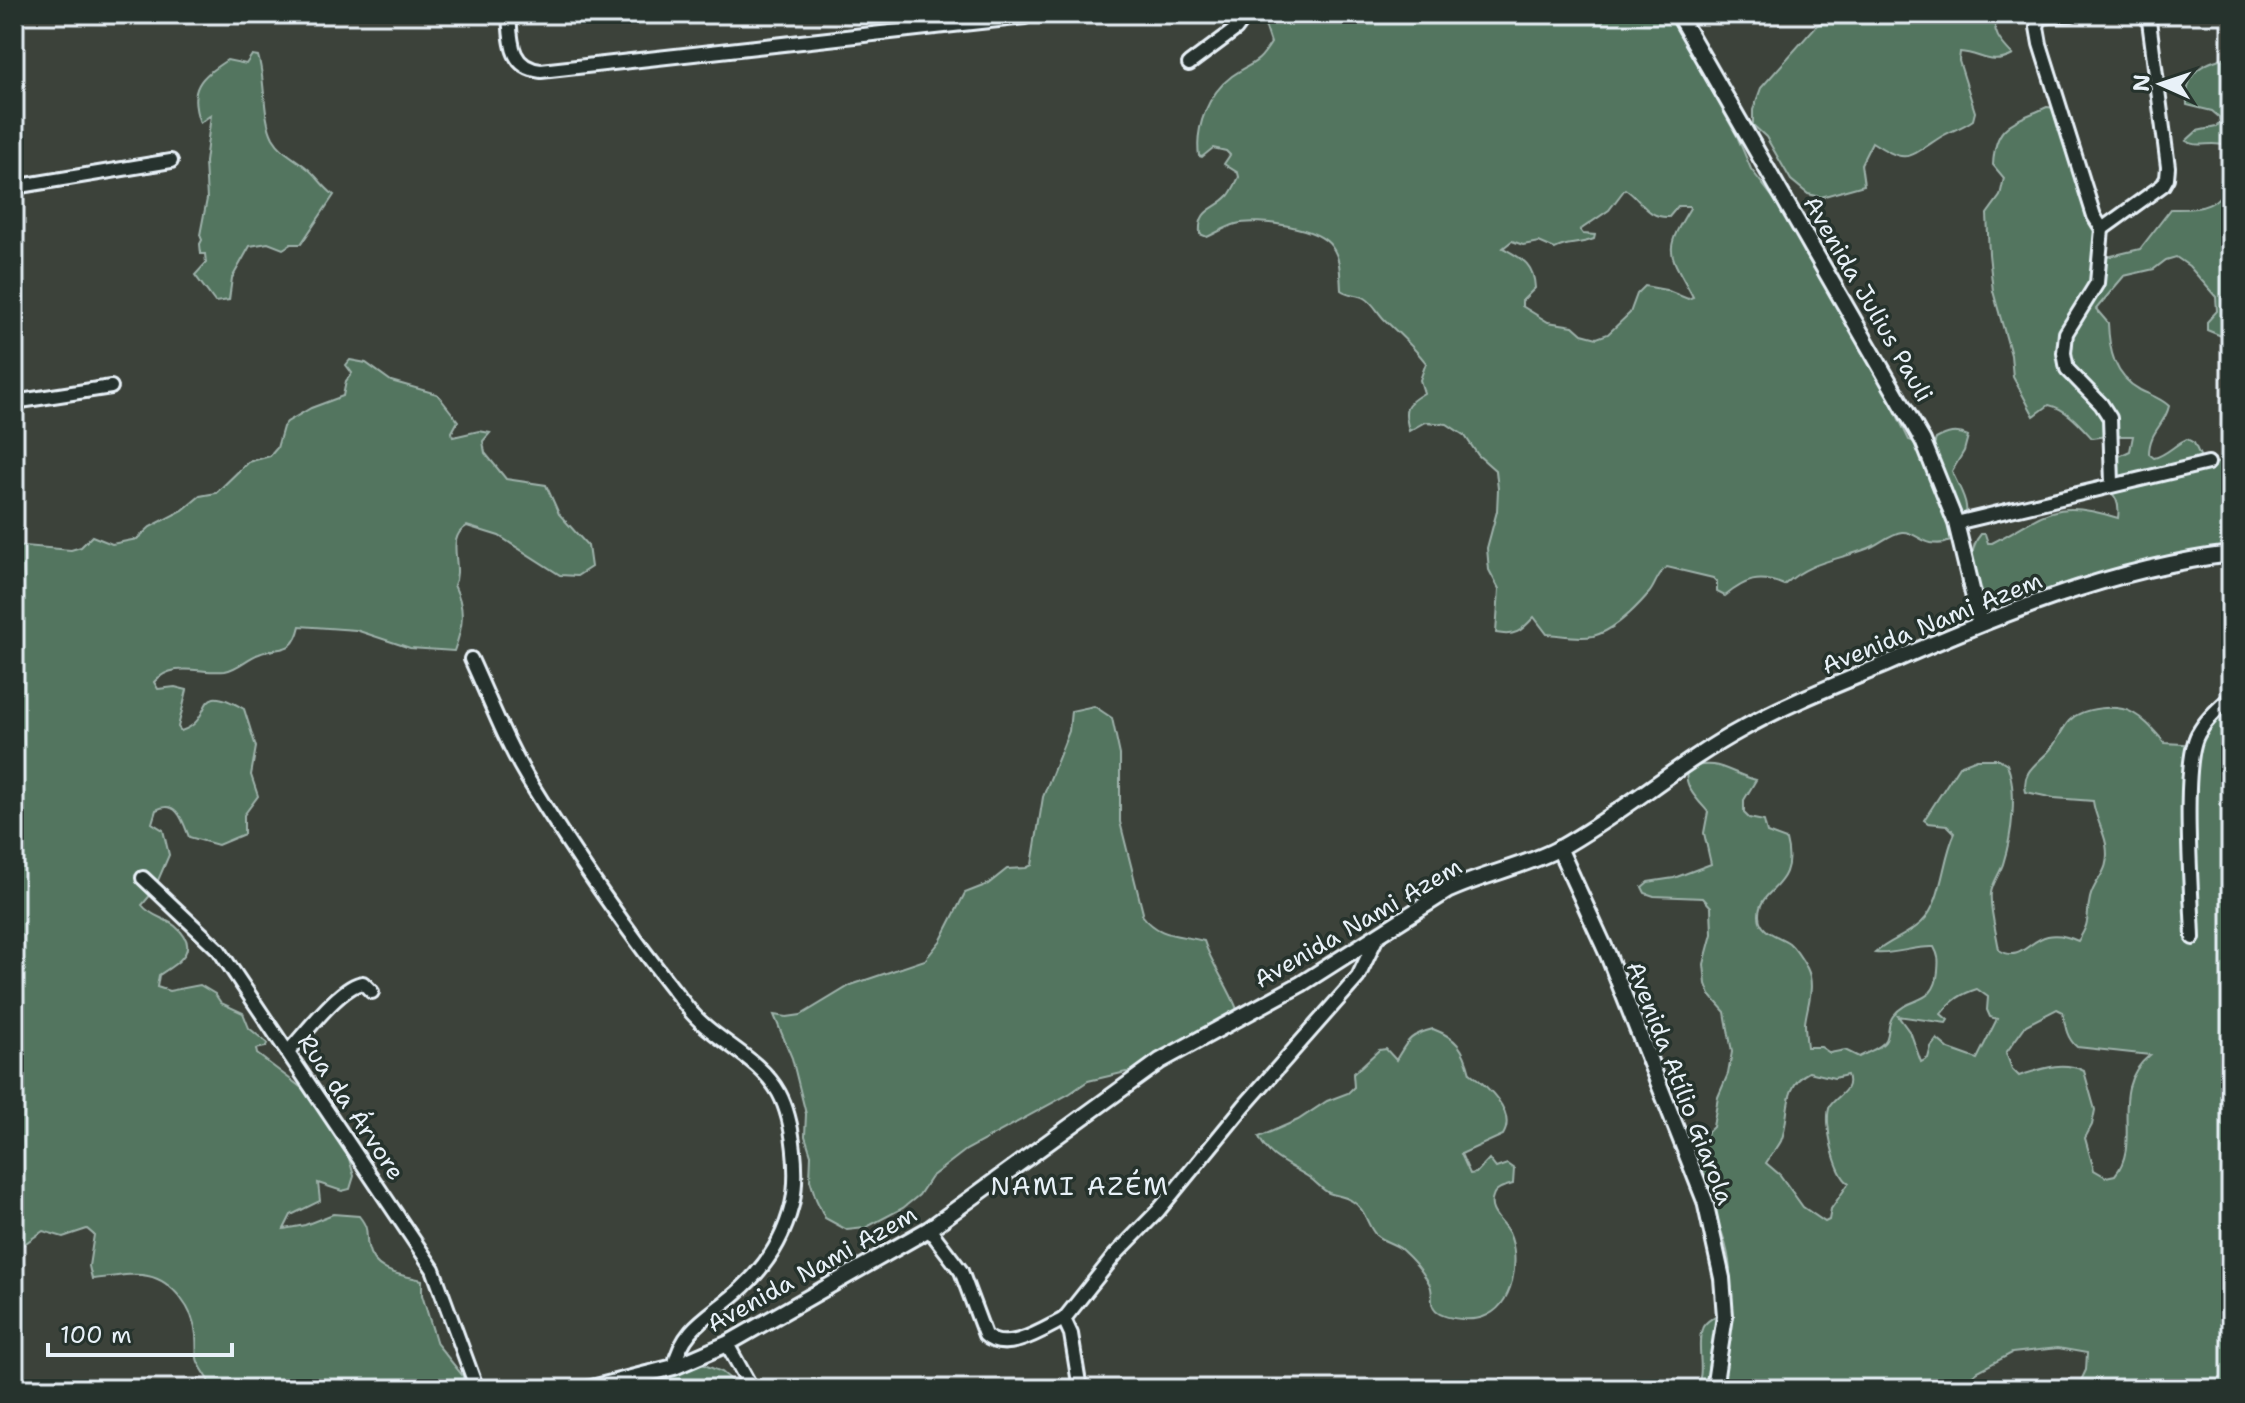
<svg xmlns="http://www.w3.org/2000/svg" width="2245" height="1403" viewBox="0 0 2245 1403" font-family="'Shantell Sans',sans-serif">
<rect width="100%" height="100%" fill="#3c423a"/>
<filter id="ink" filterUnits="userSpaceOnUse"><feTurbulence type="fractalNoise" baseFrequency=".0125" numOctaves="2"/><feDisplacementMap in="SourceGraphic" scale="16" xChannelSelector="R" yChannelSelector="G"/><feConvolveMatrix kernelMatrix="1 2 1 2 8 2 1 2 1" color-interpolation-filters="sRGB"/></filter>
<g filter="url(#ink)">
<g fill="#53745e" stroke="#9eb2ab" stroke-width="2" fill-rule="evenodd">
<path d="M1254,14h415l68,122 14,33 33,43 21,42 66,107 38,79 21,7 4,-2 2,-6c11,-6 20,-9 32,-3l-4,15 -12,20c4,11 13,24 14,35 3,24 -11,41 -35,37 -10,-2 -19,-12 -29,-11 -11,1 -23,12 -33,16 -33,13 -57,12 -85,37 -25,-11 -39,-5 -59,11l-8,-4v-10l-4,-4 -46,-11c-10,6 -11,18 -18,26 -13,15 -36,38 -56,43 -14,3 -32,-1 -46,-2l-13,-17c-13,14 -18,20 -38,16l3,-44 -10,-19 -2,-22 10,-37 1,-22 -2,-18 -18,-16 -13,-19 -18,-12 -22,-2 -16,9c-5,-23 -6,-26 15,-38l-4,-13 6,-17c-12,-16 -26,-28 -40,-42 -8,-7 -12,-18 -21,-23 -8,-5 -16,-2 -24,-8 -1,-14 0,-31 -9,-43 -13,-20 -74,-29 -96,-23 -10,3 -20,9 -29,13l-7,-3c-2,-27 15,-23 29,-39 4,-5 7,-12 10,-18l-1,-4 -14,-9 6,-9 -4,-4 -13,-3 -11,9 -3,-1c-4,-29 9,-62 33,-80 21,-15 24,-9 39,-33l-5,-15zM1625,189c16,10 21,29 44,28l9,-11h11l1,2c-28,46 -21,43 3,89l-5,2 -22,-9 -21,-4 -8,8 -7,19 -22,21 -11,4 -15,-4 -9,-8 -25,-4 -26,-16v-5l13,-13c-1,-24 -12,-29 -32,-40l9,-7 11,4 16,-3 16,7c11,-7 25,-4 39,-10l1,-4 -12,-1 -3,-4 29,-20z"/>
<path d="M1878,14h119c-7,17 4,29 16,41 -23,12 -32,-2 -53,-3l-1,9 16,51 -2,8c-11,8 -23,11 -34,18 -32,21 -33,26 -67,4l-11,22 3,21 -43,12 -13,-3 -17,-14 -25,-43 -13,-12v-15l8,-22 56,-63 17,-7 43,-1z"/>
<path d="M252,55l6,1c8,25 4,61 15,82 8,14 22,20 34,30 10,8 16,19 27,27l-33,49h-10l-8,5 -15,-6 -18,3 -18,32 -3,22 -14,2 -20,-27 11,-12 -1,-9h-4l-1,-10 2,-4 -2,-5 7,-36 -2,-37 6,-47 -11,8c-13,-35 1,-46 27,-63l19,4z"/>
<path d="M2231,56v106l-6,-16c-13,-6 -27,3 -39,-5l11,-10 19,-4 4,-4 -1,-6 -7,-6 -25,-6c-2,-34 14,-42 44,-49z"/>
<path d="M2047,107l17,2 5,4 7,31 10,22 -2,36 16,37 3,19 37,-9 31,-40c31,1 49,-2 60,-32v163l-24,-10v-8l10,-11 -1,-14 -27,-31 -13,-9 -10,3 -12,9 -30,7 -28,33 12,14c1,27 6,53 32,67 10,5 21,8 29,16 -4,19 -20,25 -20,48l5,4c13,-3 21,-14 33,-19l7,4 8,17 10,4 19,-4v93l-225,49h-15l-11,-6c-5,-21 -15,-44 1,-62h4l3,9h4c55,-28 60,-46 126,-25 2,-15 -2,-23 -14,-32v-14l13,-15 13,-6 3,-15c-14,0 -28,-1 -41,2 -12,-13 -25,-29 -43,-33l-15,11 -21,-39 -2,-22 -18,-64 -4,-37 -2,-40 13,-18 4,-18 -11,-13c2,-42 19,-42 54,-58z"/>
<path d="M350,360l16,3 25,18 46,13 21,27 -6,11 1,5 26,-6 11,2 -7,8 2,12 21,26 40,6 13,29 29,32 3,21 -14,9 -17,-1 -61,-39 -32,-10c-23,13 -3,40 -13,59 12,24 9,42 0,66l-44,-3 -54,-18 -56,-4c-7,30 -19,19 -41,28 -12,4 -21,15 -34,17 -23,3 -52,-11 -71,11l4,7 17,-2 12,3 -9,37 3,4c36,-11 10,-53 63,-22l12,38 -5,28 7,21 -14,19v19l-26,11 -29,-8c-6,-16 -12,-38 -33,-27l-4,13 11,7 6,25 -16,37 -11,13c8,11 23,13 33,21 27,23 4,36 -16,49l-2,12 12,4 31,-6 15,9 6,9 22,10 6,15 18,15 -1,4 -10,2 1,5 46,35 23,30 22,36 6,21 -4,13 -8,2 -24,-8 2,18 -29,14 -7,14 21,-4 28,-11 26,2c11,14 6,16 9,31 5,25 33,28 54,33v15l15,49 26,32 -1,13h-260l7,-9c-17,-26 -11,-18 -13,-45 -2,-25 -23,-54 -48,-59 -17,-4 -39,2 -56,3l-3,-13 5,-31 -7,-6 -24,8 -20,-6 -29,20v-706l57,5 10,-3 11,-11 20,8 25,-5 13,-12 33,-17 17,-14 16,-3 32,-31 22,-6 7,-8 6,-21 4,-5 24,-14 32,-12 3,-15 6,-8 -6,-8z"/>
<path d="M1094,706l18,12 8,37v67l23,91 -1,2c18,23 35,19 62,26 8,25 25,45 34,71l-63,39 -21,24 -28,-3 -38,9 -19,13 -103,56 -35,27 -12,18 -16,13 -38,20 -18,2 -22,-12 -9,-19 -6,-19 1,-25 -6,-19 1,-22 -14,-56 -18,-43 13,2 14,-2 50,-30 74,-25 16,-20 24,-47 23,-9 19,-15 19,-1 6,-3 11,-68 26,-66 2,-20z"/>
<path d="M2231,708v681h-154l9,-19 1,-17 -29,-5 -46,5 -34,18 -16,12 -30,6h-238c14,-14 1,-41 8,-60 3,-10 17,-12 21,-21 23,-45 -15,-107 -33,-148l4,-15 19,-18 5,-30 10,-23 4,-22 -7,-40 -15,-17 -4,-11 -2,-20 8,-30 -1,-27 -8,-9 -49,-2 -9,-3 -3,-6 6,-5 26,-4 37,-14 -7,-31 4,-21c-11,-13 -25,-26 -21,-43 29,-12 42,4 69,11l-12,20v13l5,5 15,3 3,12 19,7c13,49 -28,47 -27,76 1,17 19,19 30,27 7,6 14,18 18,25 9,18 0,37 -2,55 0,8 1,16 2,24h14l9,6 15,-3 14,7c8,-5 23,-9 27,-17 4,-8 1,-16 7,-24 17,-22 42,-9 45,-45 1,-11 1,-15 -4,-24 -21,-1 -38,8 -59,6 14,-13 34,-18 47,-31 21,-21 20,-62 33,-89l-8,-8 -19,-2 -4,-3 35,-54 18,-7h22l8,5c11,28 5,71 -4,100 -3,9 -11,20 -12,29 -2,15 6,42 8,57 30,18 31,-31 79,-9 14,-22 7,-21 12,-43 5,-21 21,-24 16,-54 -3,-15 -11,-27 -13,-43l-39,-3 -28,-6c-5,-20 11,-28 22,-40 9,-9 13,-22 21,-31 13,-14 48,-17 64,-8 13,7 22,19 32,30l35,2 17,-26zM1977,989l11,8 -1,13 3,7 7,2 -20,40 -28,-10 -12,-10 -6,8 -3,11 -7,4 -10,-28 -13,-18 48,7 2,-3 -7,-6c11,-14 20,-20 36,-25zM2057,1009l6,3c2,13 3,26 14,35l73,8c-44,35 -7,87 -35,120l-9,2 -12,-7 -9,-32 7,-13 3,-15 -11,-39c-22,-11 -43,-2 -65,5l-7,-7 -6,-16 20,-28zM1809,1072l25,6 13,-3c6,16 -10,20 -17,31 -7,14 5,70 19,77l-18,26 -2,11 -4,2 -22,-15 -23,-32 -14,-12c4,-7 11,-14 15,-22 10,-23 0,-55 28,-69z"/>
<path d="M1433,1029c24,9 31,20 37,44 17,13 47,39 33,62l-42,19 9,20 6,-1 13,-14 7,9 11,-4 7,5 -1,15c-7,2 -18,4 -20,12 -6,16 9,24 16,37 12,26 5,73 -26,84 -11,4 -45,3 -50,-10 -3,-8 1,-16 -4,-24 -6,-11 -17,-24 -27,-33 -7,-7 -19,-8 -26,-15 -10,-11 -10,-26 -24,-34 -7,-5 -15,-5 -23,-8 -7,-3 -12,-10 -19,-15 -19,-13 -40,-18 -51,-41l39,-17 29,-19 21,-8 6,-6 -1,-13 26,-24 7,-1 10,11c12,-20 13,-25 37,-31z"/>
<polygon points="697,1362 722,1372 742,1389 611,1389"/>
</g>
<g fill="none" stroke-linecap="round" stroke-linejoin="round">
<defs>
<g id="minor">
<path d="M509,14c2,25 0,54 32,57l484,-54"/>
<polyline points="2072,14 2040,17 2037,27 2040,44 2094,216 2102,229 2097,283 2066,333 2064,353 2067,369 2101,404 2110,418 2112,484"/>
<polyline points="1189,64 1236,29 1247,14"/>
<polyline points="14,187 171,161"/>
<polyline points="2102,229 2163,185 2167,178 2168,167 2149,21 2142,14"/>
<polyline points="14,402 111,387"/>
<polyline points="1956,523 2208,463"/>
<path d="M471,659c18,39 34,82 57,120 48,79 102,156 159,228 26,34 71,48 92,86 15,28 20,82 13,112 -8,32 -25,60 -49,82 -29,28 -60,37 -69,80"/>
<polyline points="143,878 219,950 433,1269 477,1389"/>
<path d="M2193,938c-1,-42 -12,-174 5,-204 8,-15 21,-26 33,-37"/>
<path d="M288,1052c16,-17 53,-67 75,-69l9,9"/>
<path d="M929,1229l32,42 24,64c20,20 59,-6 79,-16l7,15 9,55"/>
<polyline points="1064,1319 1115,1255 1158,1211 1245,1105 1358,977 1378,935"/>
<polyline points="727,1344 752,1389"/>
</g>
<g id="tertiary">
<polyline points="1678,14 1923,441 1956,523 1980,623"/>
<polyline points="1559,848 1608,955 1705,1201 1722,1278 1725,1316 1714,1389"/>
<path d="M588,1389l86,-22 53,-23 202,-115 231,-168 141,-77 146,-93c36,-17 77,-24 113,-43 63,-35 119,-85 182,-119 46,-26 96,-45 144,-65 110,-48 225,-96 345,-110"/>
</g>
</defs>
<use href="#minor" stroke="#e8f1f8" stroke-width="18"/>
<use href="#tertiary" stroke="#e8f1f8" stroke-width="20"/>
<use href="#minor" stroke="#26332d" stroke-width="12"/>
<use href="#tertiary" stroke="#26332d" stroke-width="14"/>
</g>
</g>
<g text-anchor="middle" stroke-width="7" stroke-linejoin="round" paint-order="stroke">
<g font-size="24" fill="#e8f1f8" stroke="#26332d">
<text transform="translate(1868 299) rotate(60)" y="8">Avenida Julius Pauli</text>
<text transform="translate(1932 623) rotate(-22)" y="8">Avenida Nami Azem</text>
<text transform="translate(1358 923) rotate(-30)" y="8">Avenida Nami Azem</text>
<text transform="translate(1680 1083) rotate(69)" y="8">Avenida Atílio Giarola</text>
<text transform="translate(351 1107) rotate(56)" y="8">Rua da Árvore</text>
<text transform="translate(812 1269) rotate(-29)" y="8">Avenida Nami Azem</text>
</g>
<g font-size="26" letter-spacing="2" fill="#e8f1f8" stroke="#26332d">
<text x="1080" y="1195">NAMI AZÉM</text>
</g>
</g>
<rect width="2245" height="1403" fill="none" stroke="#26332d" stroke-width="48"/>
<rect x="24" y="24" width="2197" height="1355" fill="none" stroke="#e8f1f8" stroke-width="3" filter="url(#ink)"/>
<g transform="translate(2161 84) rotate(273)" stroke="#26332d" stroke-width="6" paint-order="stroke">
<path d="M0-6L14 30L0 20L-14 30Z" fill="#e8f1f8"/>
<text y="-12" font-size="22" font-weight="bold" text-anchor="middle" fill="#e8f1f8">N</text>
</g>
<path d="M48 1343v12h184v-12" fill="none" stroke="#e8f1f8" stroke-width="4"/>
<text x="60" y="1343" font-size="24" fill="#e8f1f8" stroke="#26332d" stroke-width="6" paint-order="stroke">100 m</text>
</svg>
